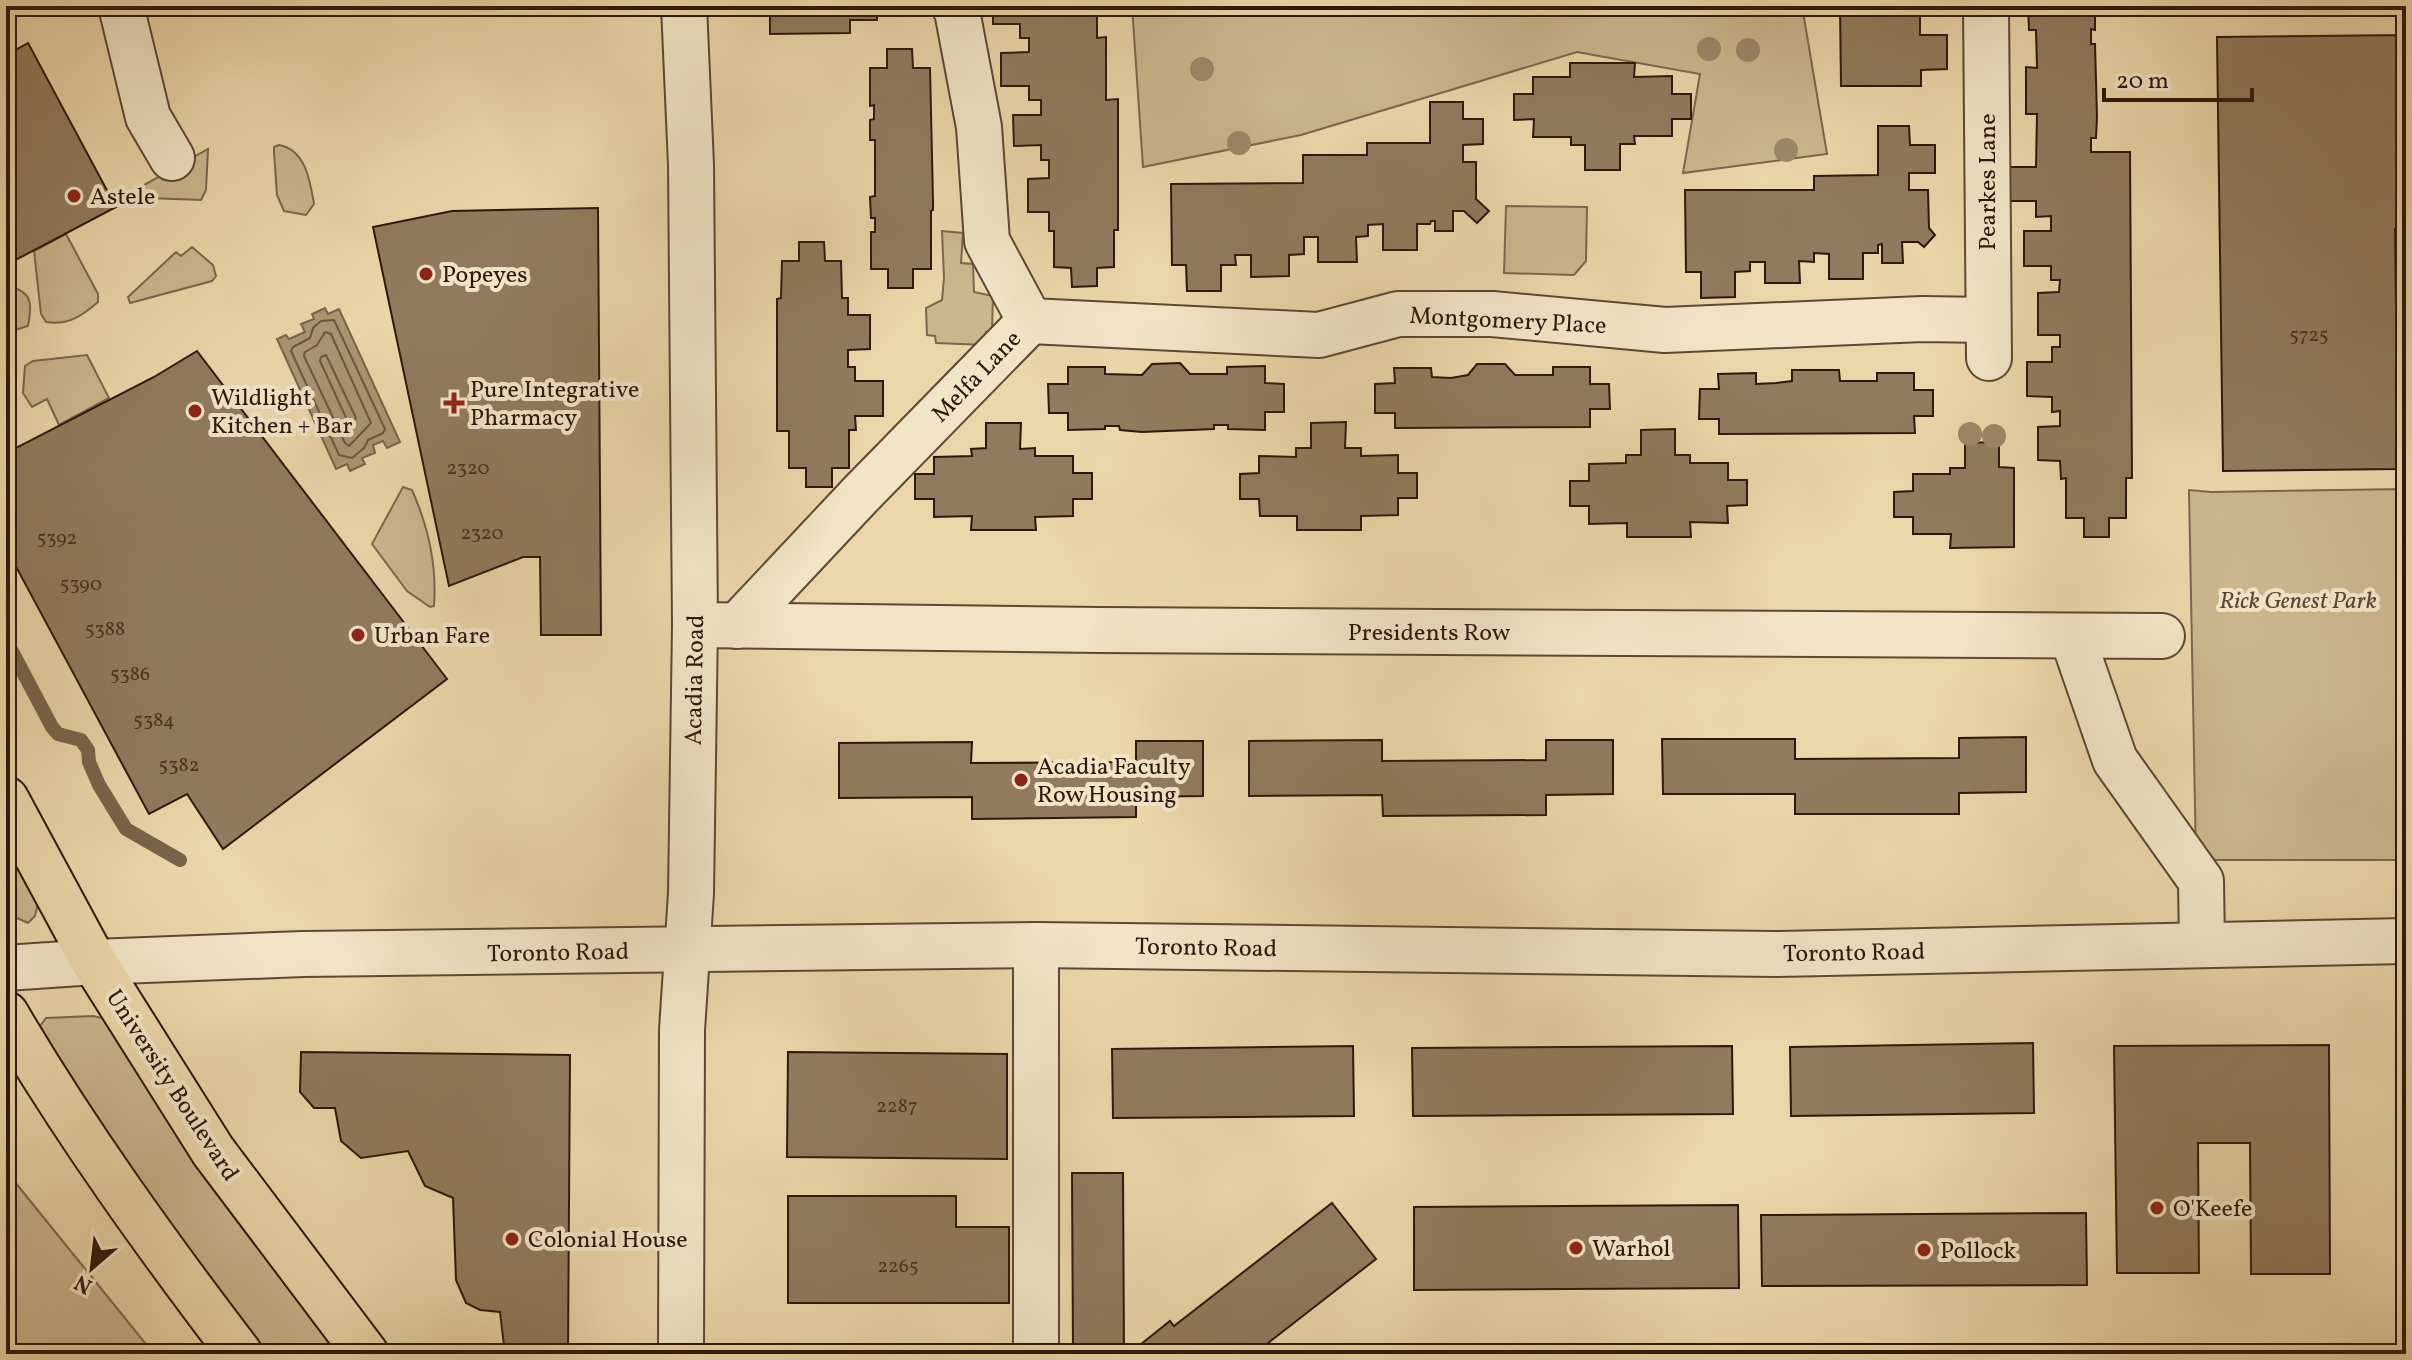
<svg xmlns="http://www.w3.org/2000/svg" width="2412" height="1360" viewBox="0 0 2412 1360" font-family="Vollkorn,serif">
<rect width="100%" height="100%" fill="#ebd6a9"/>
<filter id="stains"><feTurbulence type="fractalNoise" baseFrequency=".0025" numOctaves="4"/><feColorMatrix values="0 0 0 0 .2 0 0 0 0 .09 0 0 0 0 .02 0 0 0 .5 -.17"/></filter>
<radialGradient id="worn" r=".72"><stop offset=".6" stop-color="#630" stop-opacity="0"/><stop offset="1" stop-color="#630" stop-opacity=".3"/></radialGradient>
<g fill="#cbb68e" stroke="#7d664e" stroke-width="2">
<polygon points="1132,6 1802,6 1827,154 1683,173 1700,74 1577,52 1301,135 1143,167"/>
<path d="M279,145c27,5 31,36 35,59l-8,11 -22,-4 -7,-16 -3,-43v-5z"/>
<polygon points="208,149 206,190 201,200 147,198 137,189"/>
<polygon points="1506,206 1587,207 1586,261 1574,275 1504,273"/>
<polygon points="942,231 963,233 961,263 973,264 974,292 993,296 992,332 986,332 985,345 936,343 935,336 927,335 926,308 942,300 944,278"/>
<path d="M66,234l32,60v8c-15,13 -30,24 -52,20l-5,-8 -7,-63z"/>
<polygon points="192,247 213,265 216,276 212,281 130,303 128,297 176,252 181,256"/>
<path d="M6,285c27,7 26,17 22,41l-22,7z"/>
<polygon points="87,355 109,398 59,425 47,399 32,407 23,393 25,366 33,361"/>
<path d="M403,487l9,3c16,36 25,76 22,116l-4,1 -23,-16 -35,-47z"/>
<polygon points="2406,489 2406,860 2196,860 2189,490 2211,492"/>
<polygon points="6,847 38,903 35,916 28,923 6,913"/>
<polygon points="93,1016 111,1020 343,1354 265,1354 132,1179 37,1030 46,1018"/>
<polygon points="6,1171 154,1354 6,1354"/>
</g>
<polygon fill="#ab9574" stroke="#79634b" stroke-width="2" points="325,308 328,314 339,309 400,442 387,448 383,441 373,445 375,453 362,458 365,464 350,471 347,464 336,469 277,339 286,335 289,339 305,332 301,324 314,319 312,314"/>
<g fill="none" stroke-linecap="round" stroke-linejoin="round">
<g stroke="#6d5640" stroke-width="2">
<polygon points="334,320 385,429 383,433 368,440 364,448 352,458 339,455 291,351 293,347 310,338 313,328 321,321"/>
<polygon points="325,332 331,334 371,423 349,446 345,443 304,356 305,352 317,345"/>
<polygon points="326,355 356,418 353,423 348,422 320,361 321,357"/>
</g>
<polyline stroke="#79634b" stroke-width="14" points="6,640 52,727 58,734 81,740 88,750 89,762 99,785 126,829 180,860"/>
</g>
<g fill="#917a5e" stroke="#2f170d" stroke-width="2">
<polygon points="770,6 877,6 877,20 850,20 850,33 770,34"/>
<polygon points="993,6 1097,6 1097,38 1106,37 1106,100 1118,99 1118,230 1114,230 1114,267 1097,268 1097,286 1072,287 1071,268 1054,267 1054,231 1049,231 1049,212 1028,212 1028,179 1049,178 1049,160 1041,160 1041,145 1014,146 1013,115 1041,115 1041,100 1029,100 1029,86 1001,86 1001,53 1029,52 1029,38 1020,38 1020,24 993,24"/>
<polygon points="1840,6 1920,6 1920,35 1947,35 1947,69 1921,70 1921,86 1841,86"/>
<polygon points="2028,6 2095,6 2095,30 2091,29 2091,44 2095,44 2097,117 2096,138 2091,138 2091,152 2130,152 2132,478 2126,478 2126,518 2109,518 2109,537 2084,537 2084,518 2066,518 2066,478 2061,479 2060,461 2038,460 2038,427 2060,426 2060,411 2052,412 2052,397 2027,396 2027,362 2052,362 2052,347 2060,347 2060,335 2038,335 2038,293 2059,292 2060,280 2051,280 2051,266 2024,266 2024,231 2051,231 2051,216 2036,217 2036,201 2009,201 2009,167 2036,167 2037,114 2026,114 2026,67 2037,68 2036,30 2029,30"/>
<polygon points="2406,35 2406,229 2395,229 2398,469 2223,471 2217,37"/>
<polygon points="28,43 116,207 6,265 6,55"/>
<polygon points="887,49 912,49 913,68 930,68 933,201 933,210 931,211 931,269 913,269 913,288 888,288 888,269 871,269 871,232 875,232 875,218 871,218 870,197 875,196 875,140 870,140 870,120 874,119 874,105 870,106 870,68 887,68"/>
<polygon points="1570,63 1635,63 1634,77 1672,76 1672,94 1691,94 1691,119 1672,119 1672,136 1634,136 1635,144 1620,144 1620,170 1585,170 1585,145 1571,145 1571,137 1533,137 1534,119 1514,120 1514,94 1533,94 1533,77 1570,77"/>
<polygon points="1430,102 1463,102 1463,119 1483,119 1483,144 1463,145 1463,162 1476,162 1476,199 1489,211 1477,223 1464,211 1453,211 1453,231 1435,231 1435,221 1431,221 1430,224 1417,224 1417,250 1383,250 1383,224 1368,225 1368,236 1356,237 1357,262 1318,262 1318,237 1304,237 1304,254 1289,255 1289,276 1251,277 1251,255 1235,255 1236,265 1221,265 1221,291 1187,291 1186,265 1172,265 1171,184 1303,183 1303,155 1367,155 1367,143 1430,143"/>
<polygon points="1878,126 1909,126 1910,145 1935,145 1935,173 1909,173 1909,190 1928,190 1929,228 1935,235 1924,247 1918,242 1902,242 1903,263 1882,263 1882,244 1878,245 1878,253 1863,253 1863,279 1829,279 1829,254 1814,253 1814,262 1799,261 1800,283 1765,283 1765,262 1750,262 1750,271 1735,272 1735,297 1701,298 1701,272 1686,272 1685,190 1814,190 1814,176 1878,175"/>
<polygon points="598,208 601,635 541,635 540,557 523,557 449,586 373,227 452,211"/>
<polygon points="799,242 824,242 825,261 841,261 842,298 848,298 848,315 870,315 870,349 848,350 848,367 855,367 855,381 883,381 883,416 855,416 856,430 849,430 849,468 832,468 832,487 806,487 806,468 789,468 789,431 777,431 777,299 781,298 782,261 799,261"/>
<polygon points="197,351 447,679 223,849 187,794 149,814 6,548 6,453 154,377"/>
<polygon points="1180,363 1190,374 1227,374 1227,367 1265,366 1265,383 1284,384 1284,412 1265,412 1265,430 1228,429 1228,425 1214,425 1214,429 1142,432 1120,430 1119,426 1105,426 1105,429 1068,430 1068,413 1049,413 1048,384 1068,384 1068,367 1105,367 1105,374 1142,375 1152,364"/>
<polygon points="1477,364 1505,364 1515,375 1553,375 1553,367 1590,367 1590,384 1609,384 1610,409 1590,409 1590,427 1395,428 1395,413 1375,413 1375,384 1395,383 1394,368 1431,368 1432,377 1451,378 1468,375"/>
<polygon points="1792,370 1839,370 1840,381 1877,381 1877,373 1914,373 1914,390 1933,390 1933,416 1914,416 1915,433 1719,434 1719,419 1699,419 1700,389 1719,389 1718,374 1756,373 1756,384 1776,383 1792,381"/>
<polygon points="1346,422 1345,448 1361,448 1361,456 1398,455 1398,473 1417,473 1417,498 1398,498 1398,515 1361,516 1361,530 1297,530 1297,516 1260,516 1259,499 1240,499 1240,474 1259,473 1259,456 1296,457 1296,448 1311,448 1311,423"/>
<polygon points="986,423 1021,423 1020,449 1035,448 1035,456 1073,456 1073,473 1092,473 1092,499 1073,499 1073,516 1035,517 1036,530 971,530 972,516 934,517 934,499 915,499 915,474 934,474 934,457 972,456 971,449 986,448"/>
<polygon points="1675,429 1675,455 1690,455 1690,463 1728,463 1728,480 1747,480 1747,505 1727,506 1728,523 1690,522 1691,537 1627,537 1627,523 1589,524 1589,506 1570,506 1570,481 1589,481 1589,464 1626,463 1626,455 1641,455 1641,430"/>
<polygon points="1999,442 1999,467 2014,468 2014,547 1950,548 1951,534 1913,534 1913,517 1894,517 1894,492 1913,491 1913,474 1950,474 1950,468 1965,468 1965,443"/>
<polygon points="2026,737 2026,792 1959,793 1959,814 1795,814 1795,794 1663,794 1662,739 1795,739 1795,759 1959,758 1959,738"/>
<polygon points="1382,740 1382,761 1546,760 1546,740 1613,740 1613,794 1546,795 1546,815 1383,816 1382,795 1249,796 1249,741"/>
<polygon points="1136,741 1203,741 1203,796 1136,797 1136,817 972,819 972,797 839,798 839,743 972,742 971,763 1136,762"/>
<polygon points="2033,1043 2034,1113 1791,1116 1790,1047"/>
<polygon points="2329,1045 2330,1274 2251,1274 2250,1143 2198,1143 2199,1273 2117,1273 2114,1046"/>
<polygon points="1353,1046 1354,1116 1113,1118 1112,1049"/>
<polygon points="1732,1046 1733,1114 1413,1116 1412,1048"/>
<polygon points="301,1052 570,1055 568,1354 505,1354 500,1312 480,1310 466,1303 456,1280 453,1198 425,1186 408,1151 361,1158 341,1141 335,1108 314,1108 300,1092"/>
<polygon points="788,1052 1007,1054 1007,1159 787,1157"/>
<polygon points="1072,1173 1123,1173 1124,1354 1073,1354"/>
<polygon points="788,1196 956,1196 956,1227 1009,1227 1009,1303 788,1303"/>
<polygon points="1332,1203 1376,1259 1254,1354 1133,1354 1131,1352 1170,1321 1174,1326"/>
<polygon points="1738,1205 1739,1288 1414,1290 1414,1207"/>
<polygon points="2086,1213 2087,1285 1762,1286 1761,1215"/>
<rect x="790" y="1348" width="51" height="6"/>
</g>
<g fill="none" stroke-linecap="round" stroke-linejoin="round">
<defs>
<g id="minor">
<polyline points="121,6 148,117 172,158"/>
<polyline points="954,6 957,11 979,127 987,241 1030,321"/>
<polyline points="1986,6 1989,358"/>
<polyline points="1030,321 1319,335 1398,314 1492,314 1665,330 1922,319 1988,320"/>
<polyline points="695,625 1101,630 2162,636"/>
<polyline points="737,626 860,495 1030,321"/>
<polyline points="2072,636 2115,760 2201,881 2202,945"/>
<polyline points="6,968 94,962 303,954 1036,945 1775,954 2406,941"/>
<polyline points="681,1354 682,1030 691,893 695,625 691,165 684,6"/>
<polyline points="1036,1354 1036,945"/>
</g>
<g id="major">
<polyline points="6,799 94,962 213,1151 366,1354"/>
<path d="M6,1014c70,119 150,230 234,340"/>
</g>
</defs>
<use href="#minor" stroke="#5e4734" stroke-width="48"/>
<use href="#major" stroke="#2f170d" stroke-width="48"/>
<use href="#minor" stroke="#f2e4c7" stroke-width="44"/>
<use href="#major" stroke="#ebd6a9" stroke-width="44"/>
</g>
<g fill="#9d8769">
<circle cx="1709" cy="49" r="12"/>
<circle cx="1748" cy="50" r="12"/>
<circle cx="1202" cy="69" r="12"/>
<circle cx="1239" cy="143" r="12"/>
<circle cx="1786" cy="150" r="12"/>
<circle cx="1970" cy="434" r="12"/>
<circle cx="1994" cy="436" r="12"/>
</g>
<g fill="#8f2418" stroke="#f2e4c7" stroke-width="3">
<circle cx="74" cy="196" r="8"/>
<circle cx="426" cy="274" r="8"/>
<path d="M450 391h8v8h8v8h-8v8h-8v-8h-8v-8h8z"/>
<circle cx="195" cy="411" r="8"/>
<circle cx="358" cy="635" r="8"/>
<circle cx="1021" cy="780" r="8"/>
<circle cx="2157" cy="1208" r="8"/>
<circle cx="512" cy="1239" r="8"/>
<circle cx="1576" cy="1248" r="8"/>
<circle cx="1924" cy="1250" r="8"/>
</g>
<g text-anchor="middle" stroke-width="8" stroke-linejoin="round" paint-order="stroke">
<g font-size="20" fill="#483021">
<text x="2309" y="341">5725</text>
<text x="468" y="474">2320</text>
<text x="482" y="539">2320</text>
<text x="57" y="544">5392</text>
<text x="81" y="590">5390</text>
<text x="105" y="635">5388</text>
<text x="130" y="680">5386</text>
<text x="154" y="726">5384</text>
<text x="179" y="771">5382</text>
<text x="897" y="1112">2287</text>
<text x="898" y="1272">2265</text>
</g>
<g font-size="24" fill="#2f170d" stroke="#f2e4c7">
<text transform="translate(1987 182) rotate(-90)" y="8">Pearkes Lane</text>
<text transform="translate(1508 320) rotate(3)" y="8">Montgomery Place</text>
<text transform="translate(976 376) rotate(-46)" y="8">Melfa Lane</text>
<text x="1429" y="640">Presidents Row</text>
<text transform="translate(694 680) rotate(-89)" y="8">Acadia Road</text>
<text transform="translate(1206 947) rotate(1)" y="8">Toronto Road</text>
<text transform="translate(558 952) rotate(-1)" y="8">Toronto Road</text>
<text transform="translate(1854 952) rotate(-1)" y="8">Toronto Road</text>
<text transform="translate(173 1085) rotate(57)" y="8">University Boulevard</text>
</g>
<g font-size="24" fill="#2f170d" stroke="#f2e4c7" text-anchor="start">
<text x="90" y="204">Astele</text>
<text x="442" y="282">Popeyes</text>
<text x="470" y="397">Pure Integrative<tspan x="470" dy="28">Pharmacy</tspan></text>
<text x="211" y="405">Wildlight<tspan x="211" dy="28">Kitchen + Bar</tspan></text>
<text x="374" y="643">Urban Fare</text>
<text x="1037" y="774">Acadia Faculty<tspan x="1037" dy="28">Row Housing</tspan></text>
<text x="2173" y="1216">O'Keefe</text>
<text x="528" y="1247">Colonial House</text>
<text x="1592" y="1256">Warhol</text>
<text x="1940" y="1258">Pollock</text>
</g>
<g font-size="24" font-style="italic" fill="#5e4734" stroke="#f2e4c7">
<text x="2298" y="608">Rick Genest Park</text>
</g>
</g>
<rect width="2412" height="1360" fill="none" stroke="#ebd6a9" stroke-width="32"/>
<rect x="8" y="8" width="2396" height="1344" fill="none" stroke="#2f170d" stroke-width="4"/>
<rect x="16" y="16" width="2380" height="1328" fill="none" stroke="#2f170d" stroke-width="2"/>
<g transform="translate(92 1268) rotate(208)" stroke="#f2e4c7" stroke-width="6" paint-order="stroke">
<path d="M0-6L14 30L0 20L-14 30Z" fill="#2f170d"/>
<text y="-12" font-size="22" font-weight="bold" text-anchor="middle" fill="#2f170d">N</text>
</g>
<path d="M2104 88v12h148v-12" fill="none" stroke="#2f170d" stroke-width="4"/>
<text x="2116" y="88" font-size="24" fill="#2f170d" stroke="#f2e4c7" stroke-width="6" paint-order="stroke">20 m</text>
<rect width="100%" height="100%" filter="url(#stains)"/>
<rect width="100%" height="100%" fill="url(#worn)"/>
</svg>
